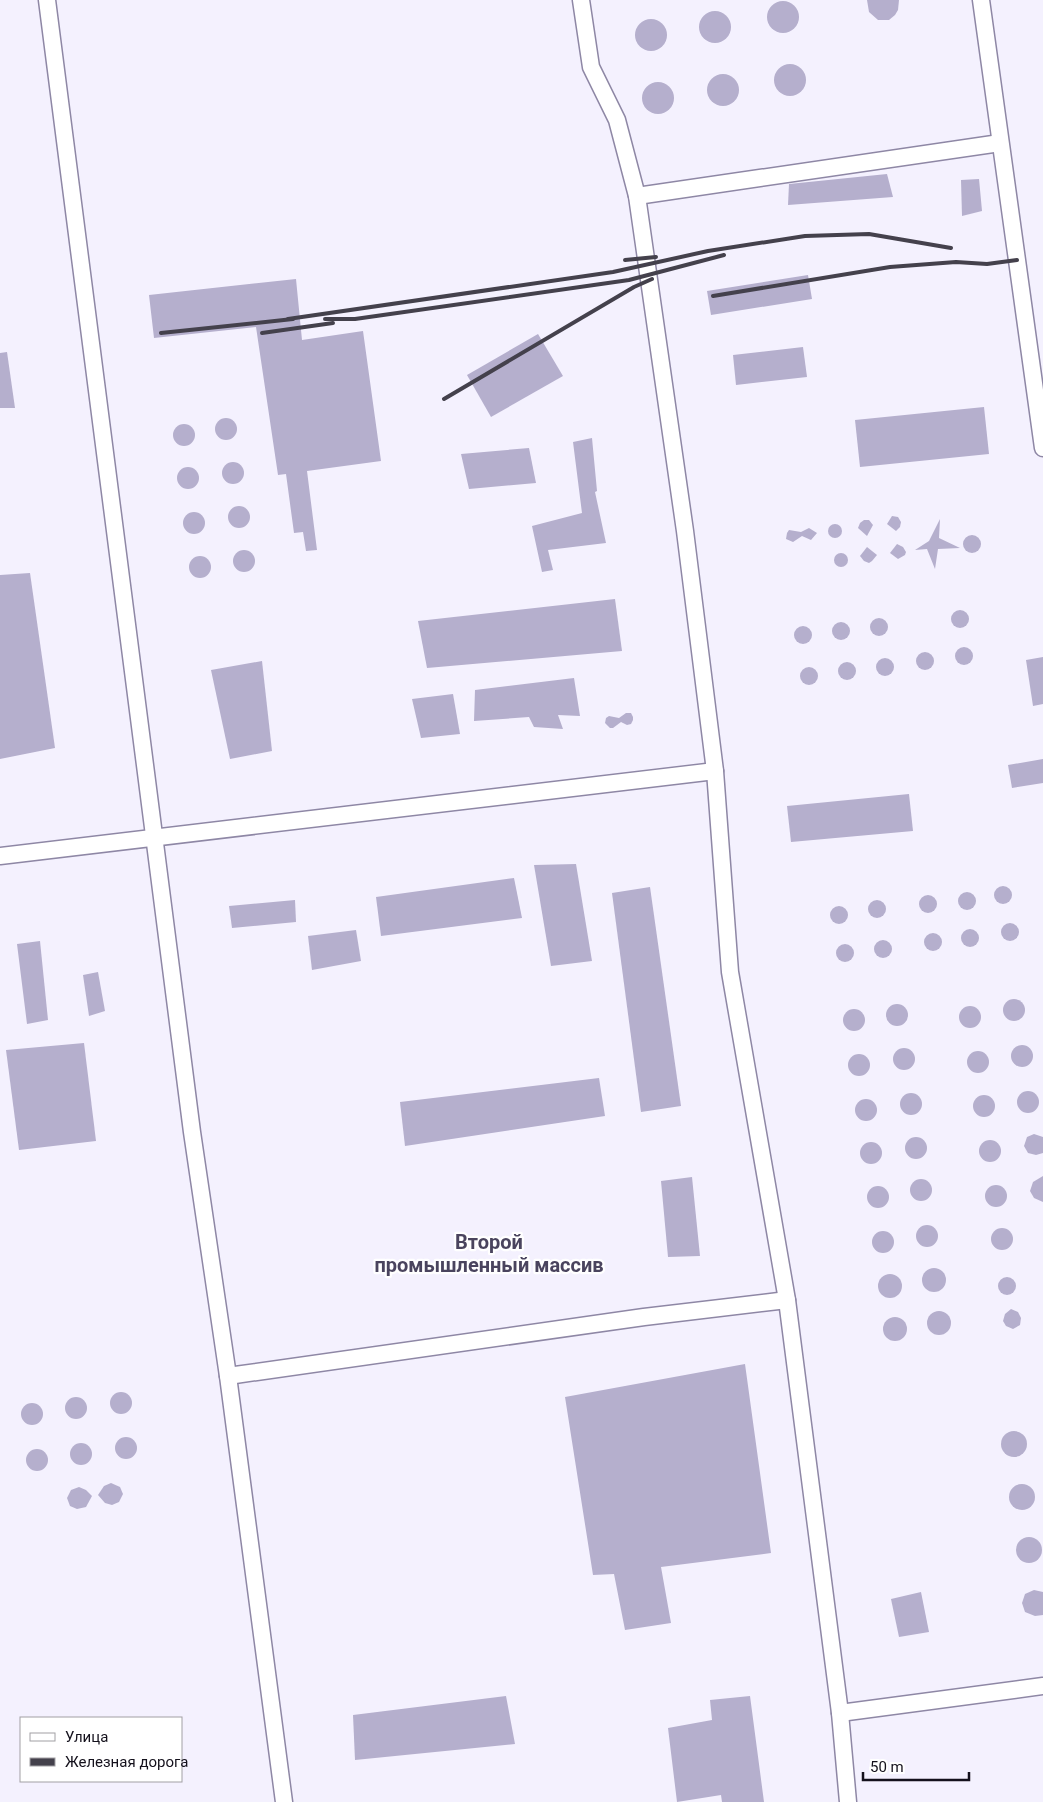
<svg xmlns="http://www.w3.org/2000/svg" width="1043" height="1802" viewBox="0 0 1043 1802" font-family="Roboto,sans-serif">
<rect width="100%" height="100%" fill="#f4f1fe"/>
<g fill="#b5afcd">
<polygon points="867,0 899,0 898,10 895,15 889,20 878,20 869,12"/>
<circle cx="783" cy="17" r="16"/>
<circle cx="715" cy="27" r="16"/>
<circle cx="651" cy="35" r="16"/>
<circle cx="790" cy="80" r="16"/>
<circle cx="723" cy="90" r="16"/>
<circle cx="658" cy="98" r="16"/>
<polygon points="887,174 893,197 788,205 789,184"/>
<polygon points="979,179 982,211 962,216 961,180"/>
<polygon points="808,275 812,299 711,315 707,291"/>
<polygon points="296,279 302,340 363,331 381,461 307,471 317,550 306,551 303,532 294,533 286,474 278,475 256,327 154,338 149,295"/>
<polygon points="538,334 563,376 491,417 467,375"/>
<polygon points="803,347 807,377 736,385 733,355"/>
<polygon points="7,352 15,408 0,408 0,353"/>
<polygon points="984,407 989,454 860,467 855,420"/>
<circle cx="226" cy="429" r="11"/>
<circle cx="184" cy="435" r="11"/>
<polygon points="592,438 597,491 595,492 606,543 548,550 553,570 542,572 532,526 582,513 573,442"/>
<polygon points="529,448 536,483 469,489 461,454"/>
<circle cx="233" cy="473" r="11"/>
<circle cx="188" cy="478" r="11"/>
<circle cx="239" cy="517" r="11"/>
<circle cx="194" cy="523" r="11"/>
<polygon points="892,516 898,517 901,522 900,527 896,531 887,524"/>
<polygon points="940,519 939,538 960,548 938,549 935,569 927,549 915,550 929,541"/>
<polygon points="864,520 869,520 873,525 867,536 858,528 860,523"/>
<circle cx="835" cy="531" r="7"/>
<polygon points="809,528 817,533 811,540 802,536 793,542 786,539 787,533 789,530 801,532"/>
<circle cx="972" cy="544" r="9"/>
<polygon points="897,544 903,547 906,552 905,555 898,559 890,553"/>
<polygon points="867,547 877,555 872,561 869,563 864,561 860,556"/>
<circle cx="244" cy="561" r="11"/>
<circle cx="841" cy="560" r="7"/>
<circle cx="200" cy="567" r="11"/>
<polygon points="30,573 55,748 0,759 0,575"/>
<polygon points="615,599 622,651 427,668 418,621"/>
<circle cx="960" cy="619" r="9"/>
<circle cx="879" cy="627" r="9"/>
<circle cx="841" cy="631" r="9"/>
<circle cx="803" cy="635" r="9"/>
<circle cx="964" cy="656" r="9"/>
<circle cx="925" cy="661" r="9"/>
<polygon points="1043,657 1043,704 1033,706 1026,660"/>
<circle cx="885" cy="667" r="9"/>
<polygon points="262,661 272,751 230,759 211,670"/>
<circle cx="847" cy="671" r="9"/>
<circle cx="809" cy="676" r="9"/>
<polygon points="574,678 580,716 558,715 563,729 534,727 529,717 474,721 475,690"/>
<polygon points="453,694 460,734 421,738 412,699"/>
<polygon points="626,713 631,713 633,717 633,720 631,724 627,725 621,722 613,728 610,728 605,723 606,718 609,716 619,718"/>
<polygon points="1043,759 1043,783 1012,788 1008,765"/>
<polygon points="909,794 913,831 791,842 787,806"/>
<polygon points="576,864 592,961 551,966 534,865"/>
<polygon points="514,878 522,918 381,936 376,897"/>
<circle cx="1003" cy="895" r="9"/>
<polygon points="650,887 681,1106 641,1112 612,893"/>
<circle cx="967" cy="901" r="9"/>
<circle cx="928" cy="904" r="9"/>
<circle cx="877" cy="909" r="9"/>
<polygon points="295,900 296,922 232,928 229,906"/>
<circle cx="839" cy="915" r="9"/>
<circle cx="1010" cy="932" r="9"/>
<circle cx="970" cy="938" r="9"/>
<polygon points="356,930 361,961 312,970 308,936"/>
<circle cx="933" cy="942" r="9"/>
<circle cx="883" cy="949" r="9"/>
<polygon points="40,941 48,1020 27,1024 17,944"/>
<circle cx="845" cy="953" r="9"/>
<polygon points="98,972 105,1011 89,1016 83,975"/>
<circle cx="1014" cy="1010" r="11"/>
<circle cx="897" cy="1015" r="11"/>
<circle cx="970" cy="1017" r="11"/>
<circle cx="854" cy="1020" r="11"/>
<polygon points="84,1043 96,1141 19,1150 6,1050"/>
<circle cx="1022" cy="1056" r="11"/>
<circle cx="904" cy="1059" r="11"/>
<circle cx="978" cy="1062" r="11"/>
<circle cx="859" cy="1065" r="11"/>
<polygon points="599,1078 605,1116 405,1146 400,1102"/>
<circle cx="1028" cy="1102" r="11"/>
<circle cx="911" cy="1104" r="11"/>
<circle cx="984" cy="1106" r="11"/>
<circle cx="866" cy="1110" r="11"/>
<polygon points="1034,1134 1043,1137 1043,1153 1036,1155 1028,1153 1024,1146 1027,1137"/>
<circle cx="916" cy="1148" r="11"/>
<circle cx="990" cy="1151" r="11"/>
<circle cx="871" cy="1153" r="11"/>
<polygon points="1043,1176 1043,1202 1034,1198 1030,1191 1033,1182"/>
<polygon points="692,1177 700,1256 668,1257 661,1181"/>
<circle cx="921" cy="1190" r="11"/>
<circle cx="996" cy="1196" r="11"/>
<circle cx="878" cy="1197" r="11"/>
<circle cx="927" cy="1236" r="11"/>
<circle cx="1002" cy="1239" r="11"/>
<circle cx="883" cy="1242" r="11"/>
<circle cx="934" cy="1280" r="12"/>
<circle cx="890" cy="1286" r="12"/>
<circle cx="1007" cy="1286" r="9"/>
<polygon points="1011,1309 1018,1312 1021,1318 1020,1325 1013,1329 1006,1326 1003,1321 1005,1314"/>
<circle cx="939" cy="1323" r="12"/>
<circle cx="895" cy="1329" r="12"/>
<polygon points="745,1364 771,1553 661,1567 671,1623 625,1630 614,1574 593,1575 565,1397"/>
<circle cx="121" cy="1403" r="11"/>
<circle cx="76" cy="1408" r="11"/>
<circle cx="32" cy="1414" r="11"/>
<circle cx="1014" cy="1444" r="13"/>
<circle cx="126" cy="1448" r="11"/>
<circle cx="81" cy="1454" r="11"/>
<circle cx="37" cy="1460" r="11"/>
<polygon points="111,1483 120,1487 123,1494 119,1502 112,1505 105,1503 98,1495 104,1486"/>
<circle cx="1022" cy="1497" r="13"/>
<polygon points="79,1487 86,1490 92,1496 86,1507 77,1509 70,1506 67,1498 71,1490"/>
<circle cx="1029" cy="1550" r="13"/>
<polygon points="1034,1590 1043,1592 1043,1615 1035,1616 1025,1612 1022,1603 1025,1594"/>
<polygon points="921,1592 929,1632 899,1637 891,1599"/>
<polygon points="506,1696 515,1744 355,1760 353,1715"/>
<polygon points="750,1696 764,1802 722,1802 721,1795 677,1802 668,1728 712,1720 710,1700"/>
</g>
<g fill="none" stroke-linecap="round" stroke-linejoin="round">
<defs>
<g id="minor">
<polyline points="47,0 192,1132 228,1376 644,1317 787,1300"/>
<polyline points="581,0 591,67 617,120 637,196 685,531 715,771 730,972 787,1300 840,1713 848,1802"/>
<polyline points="981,0 1043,448"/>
<polyline points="637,196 1000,143"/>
<polyline points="0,856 715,771"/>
<polyline points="228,1376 284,1802"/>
<polyline points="840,1713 1043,1686"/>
</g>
</defs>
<use href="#minor" stroke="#8e87a5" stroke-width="19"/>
<use href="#minor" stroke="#fff" stroke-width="16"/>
<g stroke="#44414c" stroke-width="4">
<polyline points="625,260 656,257"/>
<polyline points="713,296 890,267 956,262 987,264 1017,260"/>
<polyline points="288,319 613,272 708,251 805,236 869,234 951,248"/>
<polyline points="325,319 355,319 629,280 724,255"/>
<polyline points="161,333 293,319"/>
<polyline points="262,333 333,323"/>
<polyline points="444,399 634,287 652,279"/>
</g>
</g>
<g text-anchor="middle" stroke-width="4.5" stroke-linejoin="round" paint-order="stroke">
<g font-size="20" font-weight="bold" fill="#4a445e" stroke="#fff">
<text x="489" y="1249">Второй<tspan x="489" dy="23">промышленный массив</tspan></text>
</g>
</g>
<rect x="20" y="1717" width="162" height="65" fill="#ffffff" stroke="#a1a0a4"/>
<rect x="30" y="1733" width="25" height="8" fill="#ffffff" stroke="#a1a0a4"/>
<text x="65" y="1742" font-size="15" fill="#14111c">Улица</text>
<rect x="30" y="1758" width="25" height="8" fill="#44414c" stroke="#a1a0a4"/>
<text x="65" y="1767" font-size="15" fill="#14111c">Железная дорога</text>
<path d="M863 1772v8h106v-8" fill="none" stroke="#14111c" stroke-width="2.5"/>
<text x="870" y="1772" font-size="15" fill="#14111c" stroke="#ffffff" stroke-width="4" paint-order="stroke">50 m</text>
</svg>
